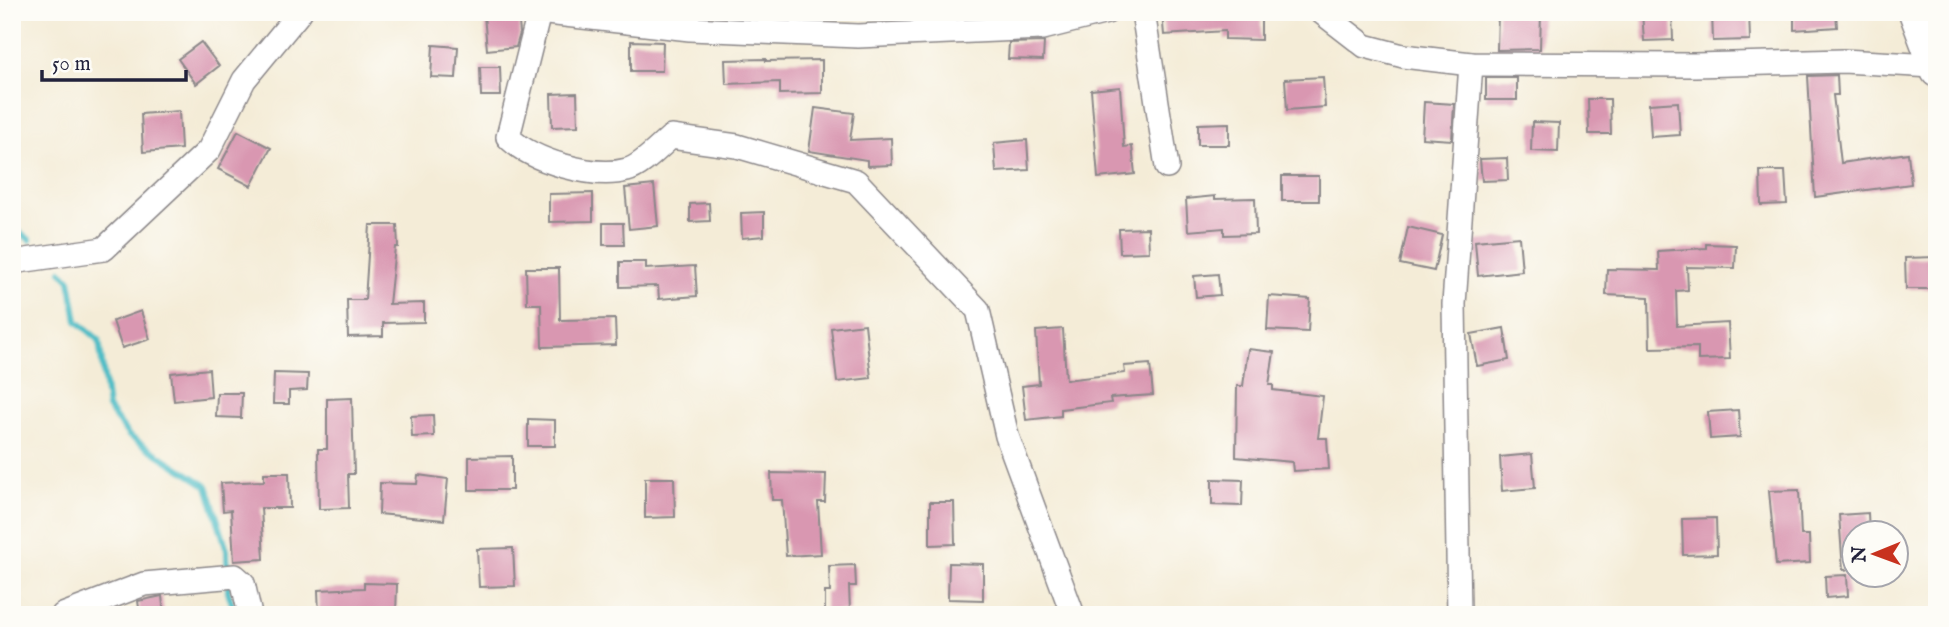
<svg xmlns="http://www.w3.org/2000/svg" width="1949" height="627" viewBox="0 0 1949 627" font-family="'IM FELL English',serif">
<rect width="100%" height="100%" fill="#fdfcf7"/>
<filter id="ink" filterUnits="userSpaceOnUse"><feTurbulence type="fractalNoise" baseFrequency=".0143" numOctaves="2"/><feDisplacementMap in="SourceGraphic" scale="14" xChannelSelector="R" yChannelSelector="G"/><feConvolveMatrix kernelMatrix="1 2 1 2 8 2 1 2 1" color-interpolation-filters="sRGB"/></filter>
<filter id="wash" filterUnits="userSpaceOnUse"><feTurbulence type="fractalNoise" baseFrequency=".00686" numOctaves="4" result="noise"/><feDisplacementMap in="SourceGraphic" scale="28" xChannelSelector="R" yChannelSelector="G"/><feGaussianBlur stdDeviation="1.57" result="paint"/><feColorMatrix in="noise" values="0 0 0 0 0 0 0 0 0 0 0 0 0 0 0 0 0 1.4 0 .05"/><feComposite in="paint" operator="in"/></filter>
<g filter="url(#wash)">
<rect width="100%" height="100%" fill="#f4ecd7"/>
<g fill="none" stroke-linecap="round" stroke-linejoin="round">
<g stroke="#4fbdc6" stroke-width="6">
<polyline points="12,226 30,240"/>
<polyline points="61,271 70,280 77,321 99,340 108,408 129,436 207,486 227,550 228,592 236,615"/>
</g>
</g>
<g id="blocks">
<g fill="#d997b1">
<polygon points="518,12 520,33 516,47 487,50 484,14"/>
<polygon points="1162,12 1261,12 1261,40 1225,39 1225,31 1164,35"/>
<polygon points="1498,12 1541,12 1540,49 1497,50"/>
<polygon points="1642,12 1672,12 1673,40 1644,41"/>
<polygon points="1712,12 1749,12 1750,40 1713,41"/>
<polygon points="1794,12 1836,12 1837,27 1794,30"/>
<polygon points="631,41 663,42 662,71 631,71"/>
<polygon points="201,42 219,66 196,84 178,59"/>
<polygon points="1044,42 1043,60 1008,59 1009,43"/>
<polygon points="433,45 458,47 456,78 431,77"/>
<polygon points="766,59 766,61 822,60 822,93 780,94 780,82 726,84 725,60"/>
<polygon points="480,67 500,67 501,96 481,96"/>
<polygon points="1837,75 1838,95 1833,95 1841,163 1908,153 1911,184 1815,197 1808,76"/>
<polygon points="1323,77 1325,107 1287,110 1285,79"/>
<rect x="1486" y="78" width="31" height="22"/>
<polygon points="1120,87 1124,147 1132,146 1135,174 1098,178 1091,90"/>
<polygon points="577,93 578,126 552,127 551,94"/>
<polygon points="1588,99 1610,99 1611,134 1589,134"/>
<polygon points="1424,102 1454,104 1452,140 1422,138"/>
<polygon points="1678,102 1680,135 1651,137 1649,104"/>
<polygon points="815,108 854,113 850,140 891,138 892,165 867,166 867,160 809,151"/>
<polygon points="179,111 181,149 143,152 141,114"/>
<polygon points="1532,122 1559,123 1558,152 1531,151"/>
<polygon points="1229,123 1229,145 1198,145 1198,124"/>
<polygon points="238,131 271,148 251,186 218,169"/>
<polygon points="1027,140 1029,170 996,172 994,143"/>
<polygon points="1507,158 1508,180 1482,181 1480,159"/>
<polygon points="1760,171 1785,171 1787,204 1761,205"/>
<rect x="1282" y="176" width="37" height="25"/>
<polygon points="654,185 658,226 629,229 625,188"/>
<polygon points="593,193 593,221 549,222 549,194"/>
<polygon points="1215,196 1215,199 1255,198 1256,234 1224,235 1224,228 1188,231 1186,199"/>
<polygon points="709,203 710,221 690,222 690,204"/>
<polygon points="764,212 764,236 742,238 741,213"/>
<polygon points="603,223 623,223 624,245 603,245"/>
<polygon points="370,225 397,225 398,247 395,247 389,304 424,303 424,322 383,323 383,336 348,337 347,300 365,300"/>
<polygon points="1408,227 1442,235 1434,271 1400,264"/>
<polygon points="1148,228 1149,252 1120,253 1119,229"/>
<polygon points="1519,237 1522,271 1478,276 1475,241"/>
<polygon points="1706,244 1736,245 1735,268 1687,267 1688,290 1676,291 1677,326 1728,323 1730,359 1698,360 1698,347 1650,348 1649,297 1606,295 1607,269 1659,270 1658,251 1706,248"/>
<polygon points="1936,257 1936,289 1906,289 1905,258"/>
<polygon points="620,262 646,262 646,269 695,266 697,296 659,299 658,286 620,287"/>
<polygon points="526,268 559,268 560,320 615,319 616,345 542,347 541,304 527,304"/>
<polygon points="1218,274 1220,295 1196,297 1194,276"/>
<polygon points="1269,296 1310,299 1308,332 1267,330"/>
<polygon points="141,311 150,339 122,348 113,321"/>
<polygon points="865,324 871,378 837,382 831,328"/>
<polygon points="1504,328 1509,360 1477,366 1471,334"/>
<polygon points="1063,329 1066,380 1125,373 1124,366 1150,364 1153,395 1110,398 1111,403 1061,409 1061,416 1026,420 1022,386 1039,384 1036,331"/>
<polygon points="1248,349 1274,352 1269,385 1273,385 1273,390 1323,396 1318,438 1327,438 1329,469 1293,471 1292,462 1236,457 1237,386 1243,386"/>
<polygon points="209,369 211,397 174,401 171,373"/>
<polygon points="274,373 308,374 307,390 289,391 289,404 273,404"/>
<polygon points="217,393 242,393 241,418 216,417"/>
<polygon points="352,398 354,474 348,474 349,508 319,509 318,449 327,449 327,399"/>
<polygon points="1738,410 1740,437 1710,439 1708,412"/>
<polygon points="433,415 434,436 412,437 411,416"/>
<polygon points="528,419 555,420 555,446 528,446"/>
<polygon points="1532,454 1535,488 1502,491 1500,457"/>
<polygon points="512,456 512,490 469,490 469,457"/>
<polygon points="264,473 289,473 290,508 261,508 264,559 234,561 231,510 223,511 221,483 264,481"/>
<polygon points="771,473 826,474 825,502 818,502 821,554 786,556 782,500 772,500"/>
<polygon points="418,475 448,479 444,520 379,514 380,483 417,484"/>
<polygon points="645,478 674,478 675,517 645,518"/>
<polygon points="1212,479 1243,480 1242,506 1212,505"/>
<polygon points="1799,490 1801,535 1809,535 1810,563 1776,565 1769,491"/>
<polygon points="930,502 954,502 955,544 930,545"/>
<polygon points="1868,513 1869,533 1854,533 1854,569 1843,570 1839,515"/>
<polygon points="1716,518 1717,554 1683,555 1682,519"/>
<polygon points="513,548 515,586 479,587 477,549"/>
<polygon points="949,563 983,564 983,600 948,599"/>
<polygon points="855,565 856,586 849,586 850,611 825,611 825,592 830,592 829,566"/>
<polygon points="1847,575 1848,596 1826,598 1825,576"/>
<polygon points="364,583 397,584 396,614 319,615 318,590 364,588"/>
<polygon points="162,596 164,615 140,615 138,601"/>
</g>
</g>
</g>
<g filter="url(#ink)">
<use href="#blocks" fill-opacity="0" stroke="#8b8789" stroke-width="2"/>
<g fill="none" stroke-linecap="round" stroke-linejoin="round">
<defs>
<g id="minor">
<polyline points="538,12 690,29 858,36 1043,28 1107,12"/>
<polyline points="1143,12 1167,167"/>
<polyline points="1321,12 1365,46 1403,56 1471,64 1695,65 1843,61 1933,66"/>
<path d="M539,13l-31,124c23,24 86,42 119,33 14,-3 33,-24 44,-33l66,9 119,35 122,129 29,126 66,179"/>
<polyline points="12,262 104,249 209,150 244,80 300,12"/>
<polyline points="63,615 144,584 235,576 243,583 250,615"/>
<polyline points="1459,615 1454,304 1471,64"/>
</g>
<polyline id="secondary" points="1915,12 1937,71"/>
</defs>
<use href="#minor" stroke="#8b8789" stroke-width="26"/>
<use href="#secondary" stroke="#8b8789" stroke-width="35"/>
<use href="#minor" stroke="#fff" stroke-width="23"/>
<use href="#secondary" stroke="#fff" stroke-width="32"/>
</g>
</g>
<rect width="1949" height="627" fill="none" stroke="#fdfcf7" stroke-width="42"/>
<g transform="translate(1875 554) rotate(269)"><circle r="33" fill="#fdfcf7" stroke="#a5a5ac" stroke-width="2"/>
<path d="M0-5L12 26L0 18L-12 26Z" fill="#c8321e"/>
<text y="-10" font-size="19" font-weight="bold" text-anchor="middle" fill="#22223b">N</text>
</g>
<path d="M42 70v10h144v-10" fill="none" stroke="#22223b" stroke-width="3.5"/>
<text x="52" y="70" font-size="21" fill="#22223b" stroke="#fdfcf7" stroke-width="5" paint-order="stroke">50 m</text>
</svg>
